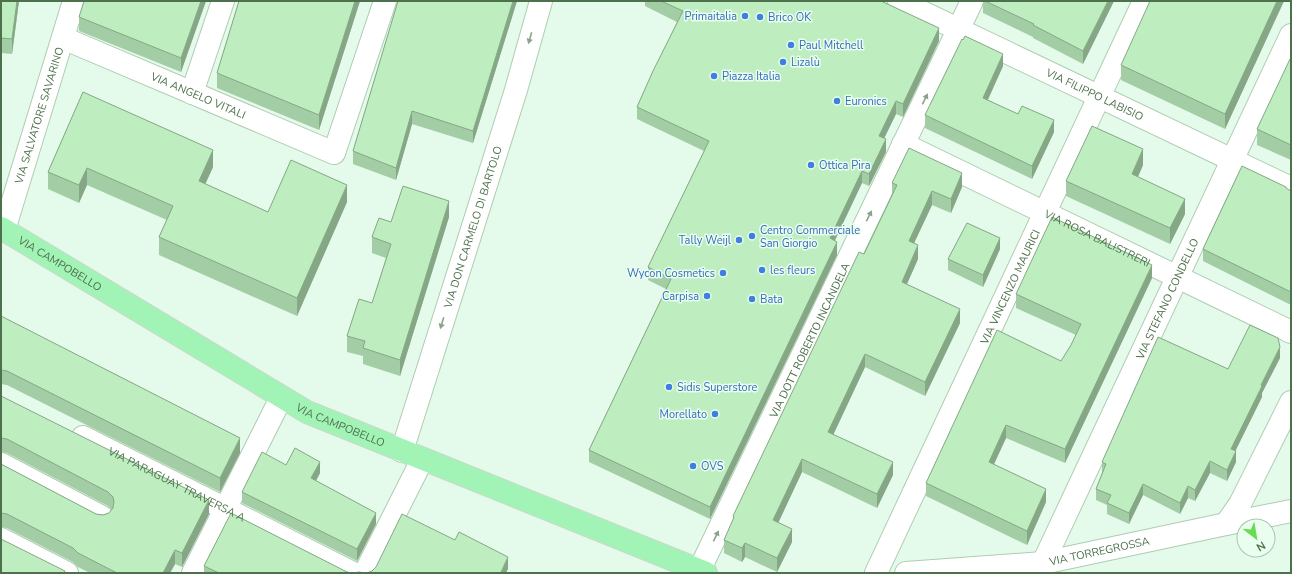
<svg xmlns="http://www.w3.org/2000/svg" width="1292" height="574" viewBox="0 0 1292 574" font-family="'Nunito Sans',sans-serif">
<rect width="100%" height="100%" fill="#e4faea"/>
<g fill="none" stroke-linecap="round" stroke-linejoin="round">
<defs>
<g id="minor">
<path id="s1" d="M899,1l392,187"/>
<path id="s2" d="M63,38l271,115 51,-152"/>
<polyline points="192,93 223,1"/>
<path id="s3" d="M903,144l388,188"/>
<path id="s4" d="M4,230l70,-229"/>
<path id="s5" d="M83,437l270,136"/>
<path id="s6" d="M402,451l114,-361 25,-89"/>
<polyline points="1,464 102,517"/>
<polyline points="1226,524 1240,504 1291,402"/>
<polyline points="1,539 67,573"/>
<path id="s7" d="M1043,563l248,-528"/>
<path id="s8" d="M699,571l273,-570"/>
<polyline points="193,573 281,398"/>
<polyline points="365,573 422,460"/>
<path id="s9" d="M876,573l268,-572"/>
<path id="s10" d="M906,573l137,-10 183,-39 65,-13"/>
</g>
<g id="major">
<path id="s11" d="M1,228l306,184 399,161"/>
</g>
</defs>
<use href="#minor" stroke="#afcdb1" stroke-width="24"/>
<use href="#major" stroke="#cdd7cd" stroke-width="24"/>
<use href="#minor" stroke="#fff" stroke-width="22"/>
<use href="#major" stroke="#a2f4b6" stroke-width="22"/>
</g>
<g fill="#a3cda4">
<polygon points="1,1 19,1 12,54 1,53"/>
<polygon points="206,1 181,72 79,31 79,17"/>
<polygon points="239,1 360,1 319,130 217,88 217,73"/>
<polygon points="398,1 517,1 473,143 412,124 396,180 353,164 353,151"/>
<polygon points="645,1 881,1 939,41 903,117 896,114 884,138 886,152 869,186 862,183 834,241 837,255 710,519 589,462 589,450 666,289 648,280 648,267 704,151 637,119 637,107 677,22 645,6"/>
<polygon points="983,1 1114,1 1083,64 1033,38 1033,37 983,13"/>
<polygon points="1284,1 1225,129 1121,80 1121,65"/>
<polygon points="1291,60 1291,160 1257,145 1257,129"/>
<polygon points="1003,66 988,100 1054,132 1032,179 925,128 925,115"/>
<polygon points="83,92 213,167 205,184 268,212 347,202 297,316 159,255 159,237 167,220 87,185 79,203 48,189 48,172"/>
<polygon points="1143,165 1138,177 1185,214 1170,244 1066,196 1066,181"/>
<polygon points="892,183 962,187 951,213 932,205 914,243 918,259 907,284 960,323 925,396 865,367 833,435 893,475 877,508 802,472 778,523 792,542 777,572 745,557 742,562 724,553 724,540 733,521 733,516 864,254 892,195"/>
<polygon points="1286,189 1291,191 1291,305 1203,261 1203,249"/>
<polygon points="449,217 400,376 363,364 363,356 347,352 347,336 372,303 386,258 372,253 372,237 391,222"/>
<polygon points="1000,249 983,287 948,270 948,259"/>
<polygon points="1152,278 1065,463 1006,438 994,464 1046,502 1027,545 926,496 926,483 1061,361 1071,345 1076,335 1016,308 1016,294"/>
<polygon points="1,316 240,453 220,492 7,385 1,384"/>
<polygon points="1280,358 1262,393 1262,397 1235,451 1236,462 1227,481 1210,473 1195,501 1188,498 1180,514 1143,495 1129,524 1107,514 1107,505 1096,500 1096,489 1102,473 1102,462 1228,369"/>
<polygon points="1,396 209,514 182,567 175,564 170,573 90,573 78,567 73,562 7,528 1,527 1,464 96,514 103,515 109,513 112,510 108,506 7,453 1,452"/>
<polygon points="286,465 320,473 316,481 376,524 357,561 242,503 242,492"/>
<polygon points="204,566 347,572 352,573 204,573"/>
</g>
<g fill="#85a786">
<polygon points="17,1 19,1 12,54 12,39"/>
<polygon points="201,1 206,1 181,72 181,58"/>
<polygon points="355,1 360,1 319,130 319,115"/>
<polygon points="513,1 517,1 473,143 473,131"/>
<polygon points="1108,1 1114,1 1083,64 1083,51"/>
<polygon points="1277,1 1284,1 1225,129 1225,114"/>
<polygon points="939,28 939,41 903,117 903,104"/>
<polygon points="1003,54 1003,66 983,110 983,98"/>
<polygon points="896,101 896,114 879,149 879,136"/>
<polygon points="412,111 412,124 396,180 396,168"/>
<polygon points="1054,120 1054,132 1032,179 1032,166"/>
<polygon points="886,139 886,152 869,186 869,174"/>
<polygon points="1143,149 1143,165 1132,190 1132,174"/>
<polygon points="213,150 213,167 199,198 199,181"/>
<polygon points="87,168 87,185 79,203 79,185"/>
<polygon points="862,171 862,183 830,251 830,238"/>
<polygon points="962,173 962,187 951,213 951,199"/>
<polygon points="347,185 347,202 297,316 297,298"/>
<polygon points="932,191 932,205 909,254 909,241"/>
<polygon points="1185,199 1185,214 1170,244 1170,228"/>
<polygon points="449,201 449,217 400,376 400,360"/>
<polygon points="1000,238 1000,249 983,287 983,275"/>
<polygon points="837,242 837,255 710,519 710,507"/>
<polygon points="918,245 918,259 902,295 902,282"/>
<polygon points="1152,265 1152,278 1065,463 1065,449"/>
<polygon points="960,309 960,323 925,396 925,382"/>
<polygon points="1280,347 1280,358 1262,393 1262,397 1231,460 1231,449 1261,385"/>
<polygon points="865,354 865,367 828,446 828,432"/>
<polygon points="1006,425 1006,438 989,475 989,462"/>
<polygon points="240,438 240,453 220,492 220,478"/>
<polygon points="1236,451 1236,462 1227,481 1227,470"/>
<polygon points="802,459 802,472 773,534 773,520"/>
<polygon points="1210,461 1210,473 1195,501 1195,490"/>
<polygon points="320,462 320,473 311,490 311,478"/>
<polygon points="893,462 893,475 877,508 877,494"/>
<polygon points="1143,484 1143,495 1129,524 1129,513"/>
<polygon points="1188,486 1188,498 1180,514 1180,503"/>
<polygon points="1046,489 1046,502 1027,545 1027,531"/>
<polygon points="209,500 209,514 182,567 182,553"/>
<polygon points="376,513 376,524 357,561 357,549"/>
<polygon points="792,529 792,542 777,572 777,558"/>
<polygon points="745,543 745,557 742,562 742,548"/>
<polygon points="175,550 175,564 170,573 163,573"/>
<polygon points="508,557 508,569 506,573 501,573"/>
</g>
<g fill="#beeebf" stroke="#85a786">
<polygon points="1,1 17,1 12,39 1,38"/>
<polygon points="84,1 201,1 181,58 79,17"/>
<polygon points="239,1 355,1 319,115 217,73"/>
<polygon points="398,1 513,1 473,131 412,111 396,168 353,151"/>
<polygon points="661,1 881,1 939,28 903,104 896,101 879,136 886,139 869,174 862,171 830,238 837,242 710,507 589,450 671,279 648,267 709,141 637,107 653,71 683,11"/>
<polygon points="985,1 1108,1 1083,51 1033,25 1034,24"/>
<polygon points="1150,1 1277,1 1225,114 1121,65"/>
<polygon points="965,36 1003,54 983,98 1018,114 1022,106 1054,120 1032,166 925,115 962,39 963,40"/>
<polygon points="1290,59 1291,60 1291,145 1257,129"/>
<polygon points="83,92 213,150 199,181 268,212 291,160 347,185 297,298 159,237 173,206 87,168 79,185 48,172"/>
<polygon points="1092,126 1143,149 1132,174 1185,199 1170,228 1066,181"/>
<polygon points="909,148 962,173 951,199 932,191 909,241 918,245 902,282 960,309 925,382 865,354 828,432 893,462 877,494 802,459 773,520 792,529 777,558 745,543 742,548 724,540 734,517 733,516 859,252 864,254 897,185 892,183"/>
<polygon points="1242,166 1286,187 1286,188 1291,191 1291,292 1203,249"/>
<polygon points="403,186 449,201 400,360 363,348 365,341 347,336 359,299 372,303 391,244 372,237 379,218 391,222"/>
<polygon points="1052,217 1152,265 1065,449 1006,425 989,462 1046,489 1027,531 926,483 997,330 1061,361 1071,345 1081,324 1016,294"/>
<polygon points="967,223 1000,238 983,275 948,259"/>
<polygon points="1,316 240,438 220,478 7,371 1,370"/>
<polygon points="1250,325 1278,338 1280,347 1261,385 1262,386 1231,449 1236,451 1227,470 1210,461 1195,490 1188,486 1180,503 1143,484 1129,513 1107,503 1111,495 1096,489 1106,464 1102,462 1158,337 1228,369"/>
<polygon points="1,396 209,500 182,553 175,550 163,573 117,573 78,553 73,548 7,514 1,513 1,464 96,514 103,515 109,513 113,508 114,502 113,497 108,492 7,439 1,438"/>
<polygon points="295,448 320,462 311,478 376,513 357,549 242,492 262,452 286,465"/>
<polygon points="231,513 347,572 352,573 219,573 204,566"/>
<polygon points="402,514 455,540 459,532 508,557 501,572 503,573 367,573 372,571 376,567"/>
<polygon points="1,539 65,571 64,573 1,573"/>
<polygon points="359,572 365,573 354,573"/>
</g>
<defs><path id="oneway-solid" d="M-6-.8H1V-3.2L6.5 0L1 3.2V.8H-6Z"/></defs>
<g fill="#8ba38b">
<use href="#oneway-solid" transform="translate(530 38) rotate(106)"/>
<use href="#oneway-solid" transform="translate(925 99) rotate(-64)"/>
<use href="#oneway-solid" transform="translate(869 216) rotate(-64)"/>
<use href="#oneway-solid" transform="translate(442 323) rotate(107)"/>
<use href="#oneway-solid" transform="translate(716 536) rotate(-64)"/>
</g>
<g fill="#3f7fe0" stroke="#eafeef" stroke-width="1.5">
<circle cx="745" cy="16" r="4"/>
<circle cx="760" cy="17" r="4"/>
<circle cx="791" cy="45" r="4"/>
<circle cx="783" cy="62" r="4"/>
<circle cx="714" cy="76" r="4"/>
<circle cx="837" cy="101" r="4"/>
<circle cx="811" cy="165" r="4"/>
<circle cx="752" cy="236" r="4"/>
<circle cx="739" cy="240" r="4"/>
<circle cx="762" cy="270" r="4"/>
<circle cx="723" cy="273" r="4"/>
<circle cx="707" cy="296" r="4"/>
<circle cx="752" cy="299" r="4"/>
<circle cx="669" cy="387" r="4"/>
<circle cx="715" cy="414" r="4"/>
<circle cx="693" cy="466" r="4"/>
</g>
<g text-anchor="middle" stroke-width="3" stroke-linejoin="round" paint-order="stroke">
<g font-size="11" fill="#366cbe" stroke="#eafeef" text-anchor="start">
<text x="737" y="20" text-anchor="end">Primaitalia</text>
<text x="768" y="21">Brico OK</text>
<text x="799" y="49">Paul Mitchell</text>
<text x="791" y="66">Lizalù</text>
<text x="722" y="80">Piazza Italia</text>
<text x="845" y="105">Euronics</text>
<text x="819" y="169">Ottica Pira</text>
<text x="760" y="234">Centro Commerciale<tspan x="760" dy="13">San Giorgio</tspan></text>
<text x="731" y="244" text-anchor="end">Tally Weijl</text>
<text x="770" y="274">les fleurs</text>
<text x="715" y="277" text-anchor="end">Wycon Cosmetics</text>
<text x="699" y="300" text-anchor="end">Carpisa</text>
<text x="760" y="303">Bata</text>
<text x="677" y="391">Sidis Superstore</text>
<text x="707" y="418" text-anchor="end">Morellato</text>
<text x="701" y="470">OVS</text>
</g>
<g font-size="11" fill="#4d714c" stroke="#eafeef">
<text dy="4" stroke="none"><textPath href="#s1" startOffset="217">VIA FILIPPO LABISIO</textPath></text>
<text dy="4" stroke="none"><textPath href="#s2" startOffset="147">VIA ANGELO VITALI</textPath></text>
<text dy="4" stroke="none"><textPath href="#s4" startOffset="120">VIA SALVATORE SAVARINO</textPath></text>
<text dy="4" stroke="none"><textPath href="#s6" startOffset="235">VIA DON CARMELO DI BARTOLO</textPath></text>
<text dy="4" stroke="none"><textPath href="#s3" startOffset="216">VIA ROSA BALISTRERI</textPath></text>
<text dy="4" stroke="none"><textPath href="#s11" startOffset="69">VIA CAMPOBELLO</textPath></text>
<text dy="4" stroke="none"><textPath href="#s9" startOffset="316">VIA VINCENZO MAURICI</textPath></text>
<text dy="4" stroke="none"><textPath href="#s7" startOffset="292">VIA STEFANO CONDELLO</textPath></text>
<text dy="4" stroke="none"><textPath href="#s8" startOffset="256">VIA DOTT ROBERTO INCANDELA</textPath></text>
<text dy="4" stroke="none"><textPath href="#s11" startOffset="393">VIA CAMPOBELLO</textPath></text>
<text dy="4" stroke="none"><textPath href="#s5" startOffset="105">VIA PARAGUAY TRAVERSA A</textPath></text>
<text dy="4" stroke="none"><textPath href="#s10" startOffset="195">VIA TORREGROSSA</textPath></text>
</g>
</g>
<rect width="1292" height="574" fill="none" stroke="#4d714c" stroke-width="4"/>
<g transform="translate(1256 538) rotate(149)"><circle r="19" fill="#eafeef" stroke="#abc6ae"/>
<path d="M0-3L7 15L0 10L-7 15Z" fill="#68db52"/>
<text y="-6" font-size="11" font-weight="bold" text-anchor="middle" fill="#4d714c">N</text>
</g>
</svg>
